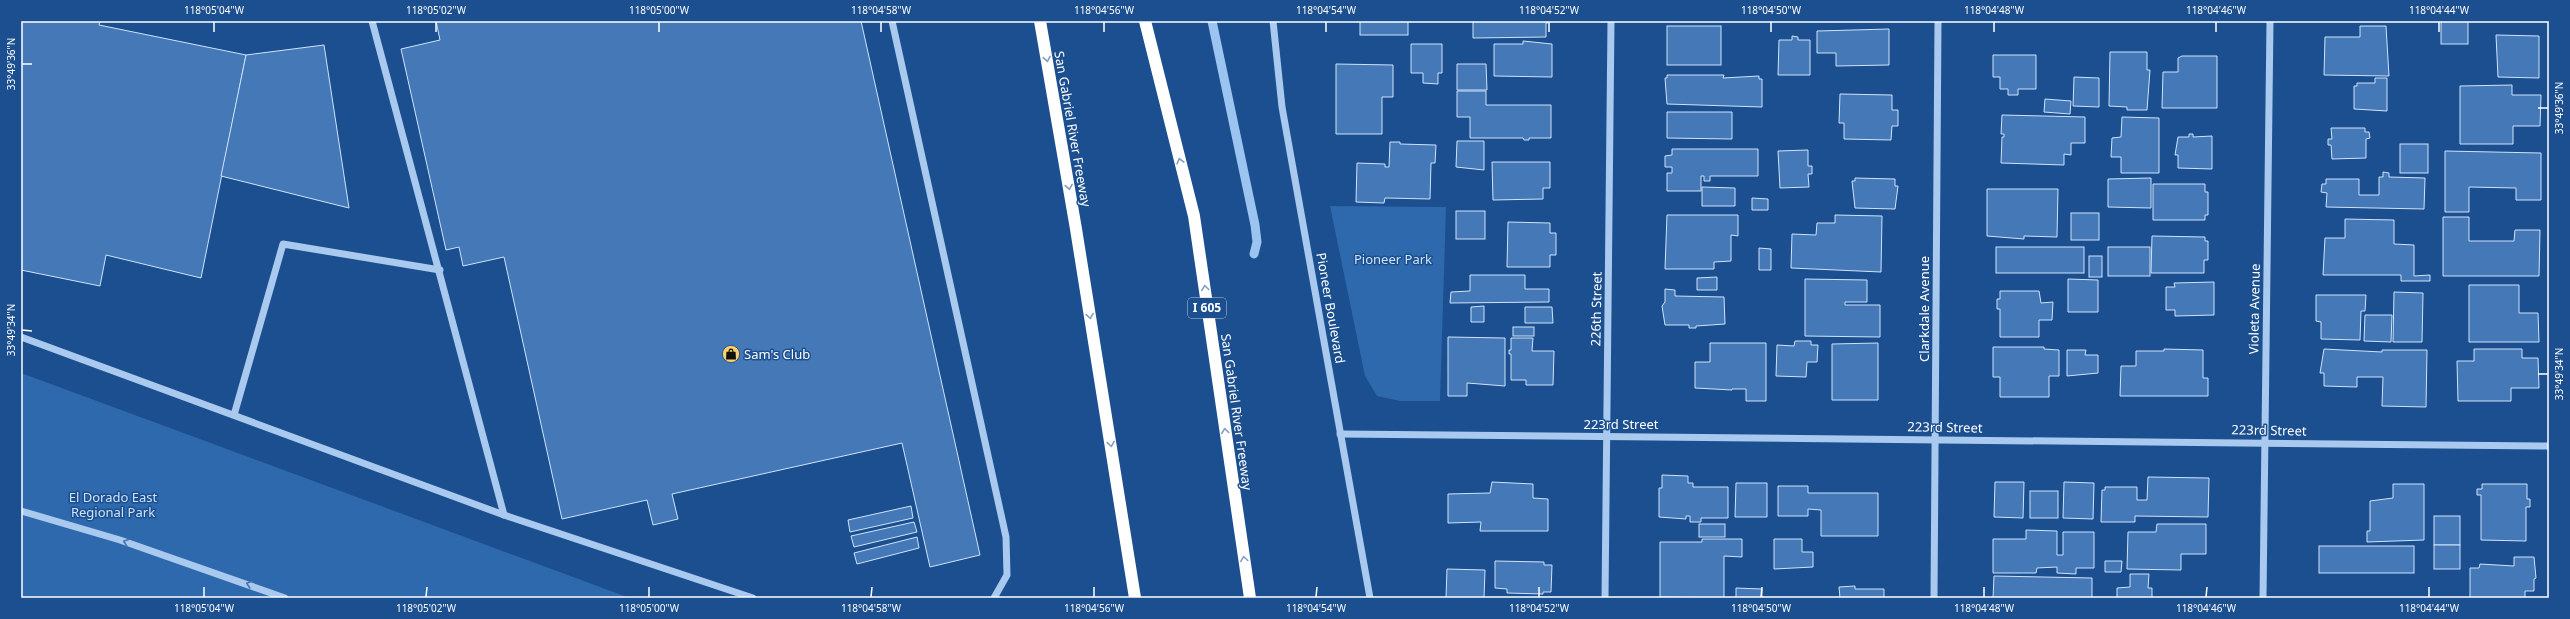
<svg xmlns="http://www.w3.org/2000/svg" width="2570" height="619" viewBox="0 0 2570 619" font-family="'Noto Sans',sans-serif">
<rect width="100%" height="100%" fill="#1b4f8f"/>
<g fill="#2e69ad">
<polygon points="1330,206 1446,207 1440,401 1400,401 1377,396 1365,376"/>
<polygon points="21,373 630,598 21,598"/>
</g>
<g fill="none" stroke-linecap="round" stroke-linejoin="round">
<polyline stroke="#9cc4f0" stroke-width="9" points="1212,21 1255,225 1257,242 1254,254"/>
</g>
<g fill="#4478b7" stroke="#cfe3fa">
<polygon points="21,21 100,21 99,25 246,55 201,278 106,255 100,286 21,270"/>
<polygon points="436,21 861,21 980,555 930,567 902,443 672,494 678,519 653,525 647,500 562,519 504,257 463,266 459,247 446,250 401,49 440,40"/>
<rect x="1360" y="21" width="48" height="14"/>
<polygon points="1473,21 1548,21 1548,23 1546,23 1546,37 1473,38"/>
<rect x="2441" y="21" width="27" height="23"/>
<rect x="1667" y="26" width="54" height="39"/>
<polygon points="2360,26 2386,26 2389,76 2324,75 2325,37 2360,37"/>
<polygon points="1889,29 1889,65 1836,66 1836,53 1817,53 1817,31"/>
<polygon points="2496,35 2539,36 2539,78 2498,77"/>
<polygon points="1792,36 1798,37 1798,40 1810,40 1810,75 1778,75 1779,40 1792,40"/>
<polygon points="1523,41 1552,44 1552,77 1494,76 1494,44 1523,44"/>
<polygon points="1411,44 1442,44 1442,73 1438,73 1438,84 1423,83 1423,73 1411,73"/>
<polygon points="324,45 349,208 221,176 246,55"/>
<polygon points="2110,52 2147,52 2147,70 2150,70 2147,110 2127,110 2127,107 2109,106"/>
<polygon points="1993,55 2036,55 2036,89 2018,89 2018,95 2008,95 2008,89 2000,89 2000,77 1993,77"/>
<polygon points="2182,56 2217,56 2217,108 2162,108 2163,72 2178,72 2178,58"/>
<polygon points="1336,64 1393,65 1393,97 1382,97 1382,134 1336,134"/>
<polygon points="1457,64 1486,64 1487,90 1457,90"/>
<polygon points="1667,75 1724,75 1723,78 1759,76 1759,79 1762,79 1762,107 1667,104 1665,78 1667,78"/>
<polygon points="2074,77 2099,78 2099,107 2073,106"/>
<polygon points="2375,78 2387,78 2387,111 2354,109 2354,86 2357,86 2357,83 2375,83"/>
<polygon points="2512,85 2512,95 2541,95 2540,126 2513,126 2513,144 2460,144 2460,86"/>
<polygon points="1457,91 1486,91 1486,105 1551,105 1551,138 1529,138 1529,140 1524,140 1523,138 1470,138 1470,117 1457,117"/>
<polygon points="1840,94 1892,95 1892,110 1898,110 1898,126 1892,126 1891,140 1844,139 1844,123 1839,123"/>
<polygon points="2045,99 2071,101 2070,114 2044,112"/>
<polygon points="1667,112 1732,112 1732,139 1667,138"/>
<polygon points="2002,115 2085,117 2085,143 2071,143 2071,155 2064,154 2064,165 2001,163 2002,137 2004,137 2004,134 2001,134"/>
<polygon points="2122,117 2159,118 2159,173 2121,173 2121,157 2111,157 2112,138 2121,137"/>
<polygon points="2331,128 2365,128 2365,132 2369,132 2370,138 2366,139 2366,158 2332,159 2331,145 2328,145 2328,139 2332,139"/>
<polygon points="2189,134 2193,134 2193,137 2212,136 2212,169 2178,168 2178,155 2175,155 2178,137 2189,137"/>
<polygon points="1457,141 1484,141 1484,170 1456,167"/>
<polygon points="1390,142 1400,142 1400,144 1436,145 1435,163 1431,163 1430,199 1385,198 1384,203 1356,202 1357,163 1385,164 1385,167 1389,167"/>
<rect x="2400" y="144" width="28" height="29"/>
<polygon points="1672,149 1758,149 1758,176 1710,176 1710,181 1704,181 1704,176 1701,176 1701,191 1667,191 1667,173 1672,173 1672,167 1665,167 1665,156 1672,155"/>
<polygon points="1808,150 1808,166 1812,166 1812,174 1808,174 1809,187 1780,188 1778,151"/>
<polygon points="2445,151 2541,153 2541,200 2516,200 2516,188 2469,187 2469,212 2445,212"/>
<polygon points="1492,162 1550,162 1550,188 1543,188 1543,199 1493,200"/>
<polygon points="2383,172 2389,173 2389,177 2425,178 2424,209 2326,207 2327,193 2321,192 2322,184 2326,184 2326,179 2359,179 2359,195 2379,195 2379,177 2383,177"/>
<polygon points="1855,178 1895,179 1895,186 1898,186 1895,209 1855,208 1852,181 1855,181"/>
<polygon points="2151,178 2151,208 2108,207 2108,179"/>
<polygon points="2153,184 2205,184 2205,192 2208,192 2208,215 2205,215 2205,220 2153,220"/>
<polygon points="1702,187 1735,188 1735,206 1702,206"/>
<polygon points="1987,189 2058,189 2057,237 2024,236 2024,239 1987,236"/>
<polygon points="1752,198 1768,199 1768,210 1752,210"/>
<rect x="1456" y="211" width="29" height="28"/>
<rect x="2071" y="213" width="28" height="27"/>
<polygon points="1667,215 1738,215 1738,236 1731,235 1731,261 1714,262 1714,269 1665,269"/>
<polygon points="1835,215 1882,216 1881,272 1791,268 1792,234 1816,235 1817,223 1835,223"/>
<polygon points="2443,217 2469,217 2469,241 2514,241 2515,230 2540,230 2539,276 2443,276"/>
<polygon points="2345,219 2394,220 2394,244 2414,245 2414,276 2430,275 2430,281 2401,281 2401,275 2323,275 2325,238 2345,238"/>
<polygon points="1508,222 1550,223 1550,233 1556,233 1556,255 1550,255 1550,267 1507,267"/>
<polygon points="2152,236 2205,237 2205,241 2208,241 2208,260 2204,260 2204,273 2151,273"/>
<rect x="1996" y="247" width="88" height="26"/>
<rect x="2108" y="247" width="42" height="29"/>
<polygon points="1759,248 1771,249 1771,270 1759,270"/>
<rect x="2089" y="256" width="13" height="21"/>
<polygon points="1470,275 1525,275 1525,289 1549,289 1549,302 1450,303 1451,292 1470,291"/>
<polygon points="1717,277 1717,290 1697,290 1697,278"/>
<polygon points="1805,279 1867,280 1867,302 1845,302 1845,305 1880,305 1880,337 1805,336"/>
<polygon points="2068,279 2098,280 2098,312 2068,312"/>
<polygon points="2214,282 2214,315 2175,316 2175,310 2166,310 2166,287 2175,287 2174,283"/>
<polygon points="2469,285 2519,285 2519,313 2538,313 2539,342 2469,342"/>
<polygon points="1665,289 1675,290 1675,296 1724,297 1725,324 1696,326 1696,328 1689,328 1689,325 1665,325 1662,306 1665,302"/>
<polygon points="2000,291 2039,291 2041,303 2053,302 2052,320 2039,320 2039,337 2000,337 2000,309 1997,309 1997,299 2000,299"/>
<polygon points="2394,292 2423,293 2422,342 2393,342"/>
<polygon points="2316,295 2366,295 2365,311 2361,311 2360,340 2321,339 2321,322 2316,321"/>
<polygon points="1484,306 1484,322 1471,322 1471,307"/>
<polygon points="1525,307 1552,307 1553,323 1525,323"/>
<polygon points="2365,315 2392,315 2391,342 2364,341"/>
<rect x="1513" y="327" width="21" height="9"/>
<polygon points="1448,337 1505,338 1505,386 1467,383 1467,396 1448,396"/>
<polygon points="1511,338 1533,338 1532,351 1554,351 1553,385 1526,385 1526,380 1511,380 1511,354 1509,354 1509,350 1511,350"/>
<polygon points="1795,341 1811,341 1811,345 1818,345 1817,362 1807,362 1806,377 1776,376 1777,345 1794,346"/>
<polygon points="1710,343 1766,343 1766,401 1746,401 1746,389 1732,389 1732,390 1695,388 1695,362 1710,362"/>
<polygon points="1878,343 1878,400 1832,400 1832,344"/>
<polygon points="1993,347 2044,347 2044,349 2059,350 2059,376 2049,376 2049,397 2000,397 2000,377 1993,377"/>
<polygon points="2164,349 2203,350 2203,378 2208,378 2208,396 2120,396 2121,366 2136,366 2136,351 2164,351"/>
<polygon points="2324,349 2382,352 2382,350 2427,350 2426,407 2382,406 2383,377 2357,377 2357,387 2324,386 2324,373 2320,373"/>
<polygon points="2474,349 2522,349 2522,358 2538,358 2539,388 2511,388 2511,401 2458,401 2457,361 2474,361"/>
<polygon points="2067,350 2086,350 2085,355 2098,355 2098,373 2067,376"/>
<polygon points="1662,475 1688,476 1688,483 1693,483 1693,487 1728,487 1728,518 1701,518 1701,522 1690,522 1690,516 1686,516 1686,519 1659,517 1659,488 1662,488"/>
<polygon points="2148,477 2209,478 2208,517 2135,516 2135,522 2101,522 2102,490 2105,490 2105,487 2137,487 2137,500 2147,500"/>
<polygon points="1492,482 1533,484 1533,498 1548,499 1548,531 1480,531 1481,522 1448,523 1448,494 1490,493"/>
<polygon points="1995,482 2024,482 2023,518 1994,517"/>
<polygon points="2064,482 2094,483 2093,519 2063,518"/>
<polygon points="1736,483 1767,483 1767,517 1735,517"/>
<polygon points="2393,484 2424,484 2424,540 2367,542 2367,531 2370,531 2370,501 2393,498"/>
<polygon points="2482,484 2527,484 2527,499 2530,499 2530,507 2526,507 2526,541 2481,540 2481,495 2477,495 2477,489 2482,489"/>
<polygon points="1778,486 1808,486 1808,493 1878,493 1878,536 1821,536 1821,510 1808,509 1808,516 1778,516"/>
<rect x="2030" y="491" width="28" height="27"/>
<polygon points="911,506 913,518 850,532 848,520"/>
<rect x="2434" y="516" width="26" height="29"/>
<polygon points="914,522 917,532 854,547 851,536"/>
<rect x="1699" y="524" width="26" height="13"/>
<polygon points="2157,524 2206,524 2206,554 2181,554 2181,570 2127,569 2128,532 2156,532"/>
<polygon points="2026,530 2057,531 2057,555 2063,555 2063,532 2094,532 2094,568 2076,568 2076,574 2057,573 2057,567 2037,568 2036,573 1993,573 1993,539 2026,539"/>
<polygon points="917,537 919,548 857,564 854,553"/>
<polygon points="1702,539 1742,539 1742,557 1724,556 1724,598 1660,597 1660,542 1702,542"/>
<polygon points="1774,539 1802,539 1802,552 1813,552 1813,567 1774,569"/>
<rect x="2434" y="545" width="26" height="24"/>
<rect x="2319" y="546" width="95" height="27"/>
<polygon points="2514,557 2534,557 2536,578 2534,579 2534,591 2525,591 2525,598 2470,598 2470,568 2479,568 2480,564 2514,566"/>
<polygon points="1495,561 1544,562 1544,565 1552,565 1551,592 1543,592 1543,594 1507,593 1507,589 1495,588"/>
<polygon points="2105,561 2122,561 2121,572 2105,572"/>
<polygon points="1447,569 1485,570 1484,598 1446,598"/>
<polygon points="2130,574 2149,574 2148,588 2152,588 2152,598 2117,598 2117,588 2130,587"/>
<polygon points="1994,576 2092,578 2092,598 1993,598"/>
<polygon points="1855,586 1855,589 1884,589 1884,598 1840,598 1839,587"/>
<polygon points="1736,588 1762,589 1762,596 1764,598 1733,598 1736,597"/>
</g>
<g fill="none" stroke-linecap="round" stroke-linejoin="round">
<g stroke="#a9c9ee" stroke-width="7">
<polyline points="372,21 504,515"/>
<polyline points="892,21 1006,537 1007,575 994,598"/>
<polyline points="1273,21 1282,107 1370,598"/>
<polyline points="21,337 504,515 753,598"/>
<polyline points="234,415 283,244 440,270"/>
<polyline points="1340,434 2549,446"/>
<polyline points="21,511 120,540 285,598"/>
<polyline points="1605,598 1611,21"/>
<polyline points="1934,598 1938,21"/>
<polyline points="2263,598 2270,21"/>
</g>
<g stroke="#fff" stroke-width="12">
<polyline points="1040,21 1076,229 1135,598"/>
<polyline points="1145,21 1194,216 1250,598"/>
</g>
</g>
<defs><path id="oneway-chevron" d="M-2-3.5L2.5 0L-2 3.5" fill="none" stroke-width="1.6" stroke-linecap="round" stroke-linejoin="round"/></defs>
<g stroke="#829ec1">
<use href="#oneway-chevron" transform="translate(1047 59) rotate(80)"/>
<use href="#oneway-chevron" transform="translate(1180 161) rotate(-104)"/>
<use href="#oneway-chevron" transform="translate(1069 187) rotate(80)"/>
<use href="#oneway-chevron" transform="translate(1205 288) rotate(-98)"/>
<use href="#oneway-chevron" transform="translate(1090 316) rotate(81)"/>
<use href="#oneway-chevron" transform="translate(1225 431) rotate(-98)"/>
<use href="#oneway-chevron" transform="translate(1111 444) rotate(81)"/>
<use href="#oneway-chevron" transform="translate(1244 559) rotate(-98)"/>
</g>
<g stroke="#4674ac">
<use href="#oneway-chevron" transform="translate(126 542) rotate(-161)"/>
<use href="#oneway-chevron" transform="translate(249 584) rotate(-161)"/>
</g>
<path fill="none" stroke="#fff" stroke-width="1.5" d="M214,32v-10M436,32v-10M659,32v-10M881,32v-10M1104,32v-10M1326,32v-10M1549,32v-10M1771,32v-10M1994,32v-10M2216,32v-10M2439,32v-10M22,64h10M2538,108h10M22,330l10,1M2538,374h10M204,597v-10M426,597l1,-10M649,597v-10M871,597l1,-10M1094,597v-10M1316,597l1,-10M1539,597v-10M1761,597l1,-10M1984,597v-10M2206,597l1,-10M2429,597v-10"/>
<defs>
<symbol id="shop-disc" viewBox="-11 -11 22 22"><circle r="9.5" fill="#ffd166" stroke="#1b4f8f"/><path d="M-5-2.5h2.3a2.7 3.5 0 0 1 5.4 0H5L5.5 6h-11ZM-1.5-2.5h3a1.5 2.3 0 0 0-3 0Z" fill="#111"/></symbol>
</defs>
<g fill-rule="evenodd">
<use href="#shop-disc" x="721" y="344" width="20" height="20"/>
</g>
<g text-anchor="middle" stroke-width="3" stroke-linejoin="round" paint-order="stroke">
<rect fill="#1b4f8f" stroke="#bbcadd" stroke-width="1" x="1188" y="298" width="38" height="20" rx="3"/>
<g font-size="12" font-weight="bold" fill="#fff">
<text x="1207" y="312">I 605</text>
</g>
<g font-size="13" fill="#fff" stroke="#1b4f8f">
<text transform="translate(1073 129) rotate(80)" y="5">San Gabriel River Freeway</text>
<text transform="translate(1331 308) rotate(80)" y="5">Pioneer Boulevard</text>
<text transform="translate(1596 309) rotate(-89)" y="5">226th Street</text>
<text transform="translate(1924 309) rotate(-90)" y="5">Clarkdale Avenue</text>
<text transform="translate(2254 309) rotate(-89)" y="5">Violeta Avenue</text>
<text transform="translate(1237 412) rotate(82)" y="5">San Gabriel River Freeway</text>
<text x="1621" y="429">223rd Street</text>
<text transform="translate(1945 427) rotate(1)" y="5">223rd Street</text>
<text transform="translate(2269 430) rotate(1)" y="5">223rd Street</text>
</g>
<g font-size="13" fill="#cfe3fa" stroke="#1b4f8f">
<text x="1393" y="264">Pioneer Park</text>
<text x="113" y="502">El Dorado East<tspan x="113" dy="15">Regional Park</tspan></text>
</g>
<g font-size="13" fill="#fff" stroke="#1b4f8f" text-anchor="start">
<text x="744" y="359">Sam's Club</text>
</g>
</g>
<rect width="2570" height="619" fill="none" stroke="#1b4f8f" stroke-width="44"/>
<rect x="22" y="22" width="2526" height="575" fill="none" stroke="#fff" stroke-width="1.5"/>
<g font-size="10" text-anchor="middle" fill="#fff">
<text x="214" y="14">118°05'04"W</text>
<text x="436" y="14">118°05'02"W</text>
<text x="659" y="14">118°05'00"W</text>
<text x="881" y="14">118°04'58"W</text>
<text x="1104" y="14">118°04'56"W</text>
<text x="1326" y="14">118°04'54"W</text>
<text x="1549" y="14">118°04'52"W</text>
<text x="1771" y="14">118°04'50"W</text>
<text x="1994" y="14">118°04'48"W</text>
<text x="2216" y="14">118°04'46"W</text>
<text x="2439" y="14">118°04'44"W</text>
<text transform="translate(11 64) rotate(-90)" y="4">33°49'36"N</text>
<text transform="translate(2559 108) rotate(-90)" y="4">33°49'36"N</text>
<text transform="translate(11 330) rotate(-90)" y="4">33°49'34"N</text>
<text transform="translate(2559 374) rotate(-90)" y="4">33°49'34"N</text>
<text x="204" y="612">118°05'04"W</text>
<text x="426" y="612">118°05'02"W</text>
<text x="649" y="612">118°05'00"W</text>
<text x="871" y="612">118°04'58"W</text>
<text x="1094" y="612">118°04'56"W</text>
<text x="1316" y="612">118°04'54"W</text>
<text x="1539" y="612">118°04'52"W</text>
<text x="1761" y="612">118°04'50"W</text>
<text x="1984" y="612">118°04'48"W</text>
<text x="2206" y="612">118°04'46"W</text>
<text x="2429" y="612">118°04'44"W</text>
</g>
</svg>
